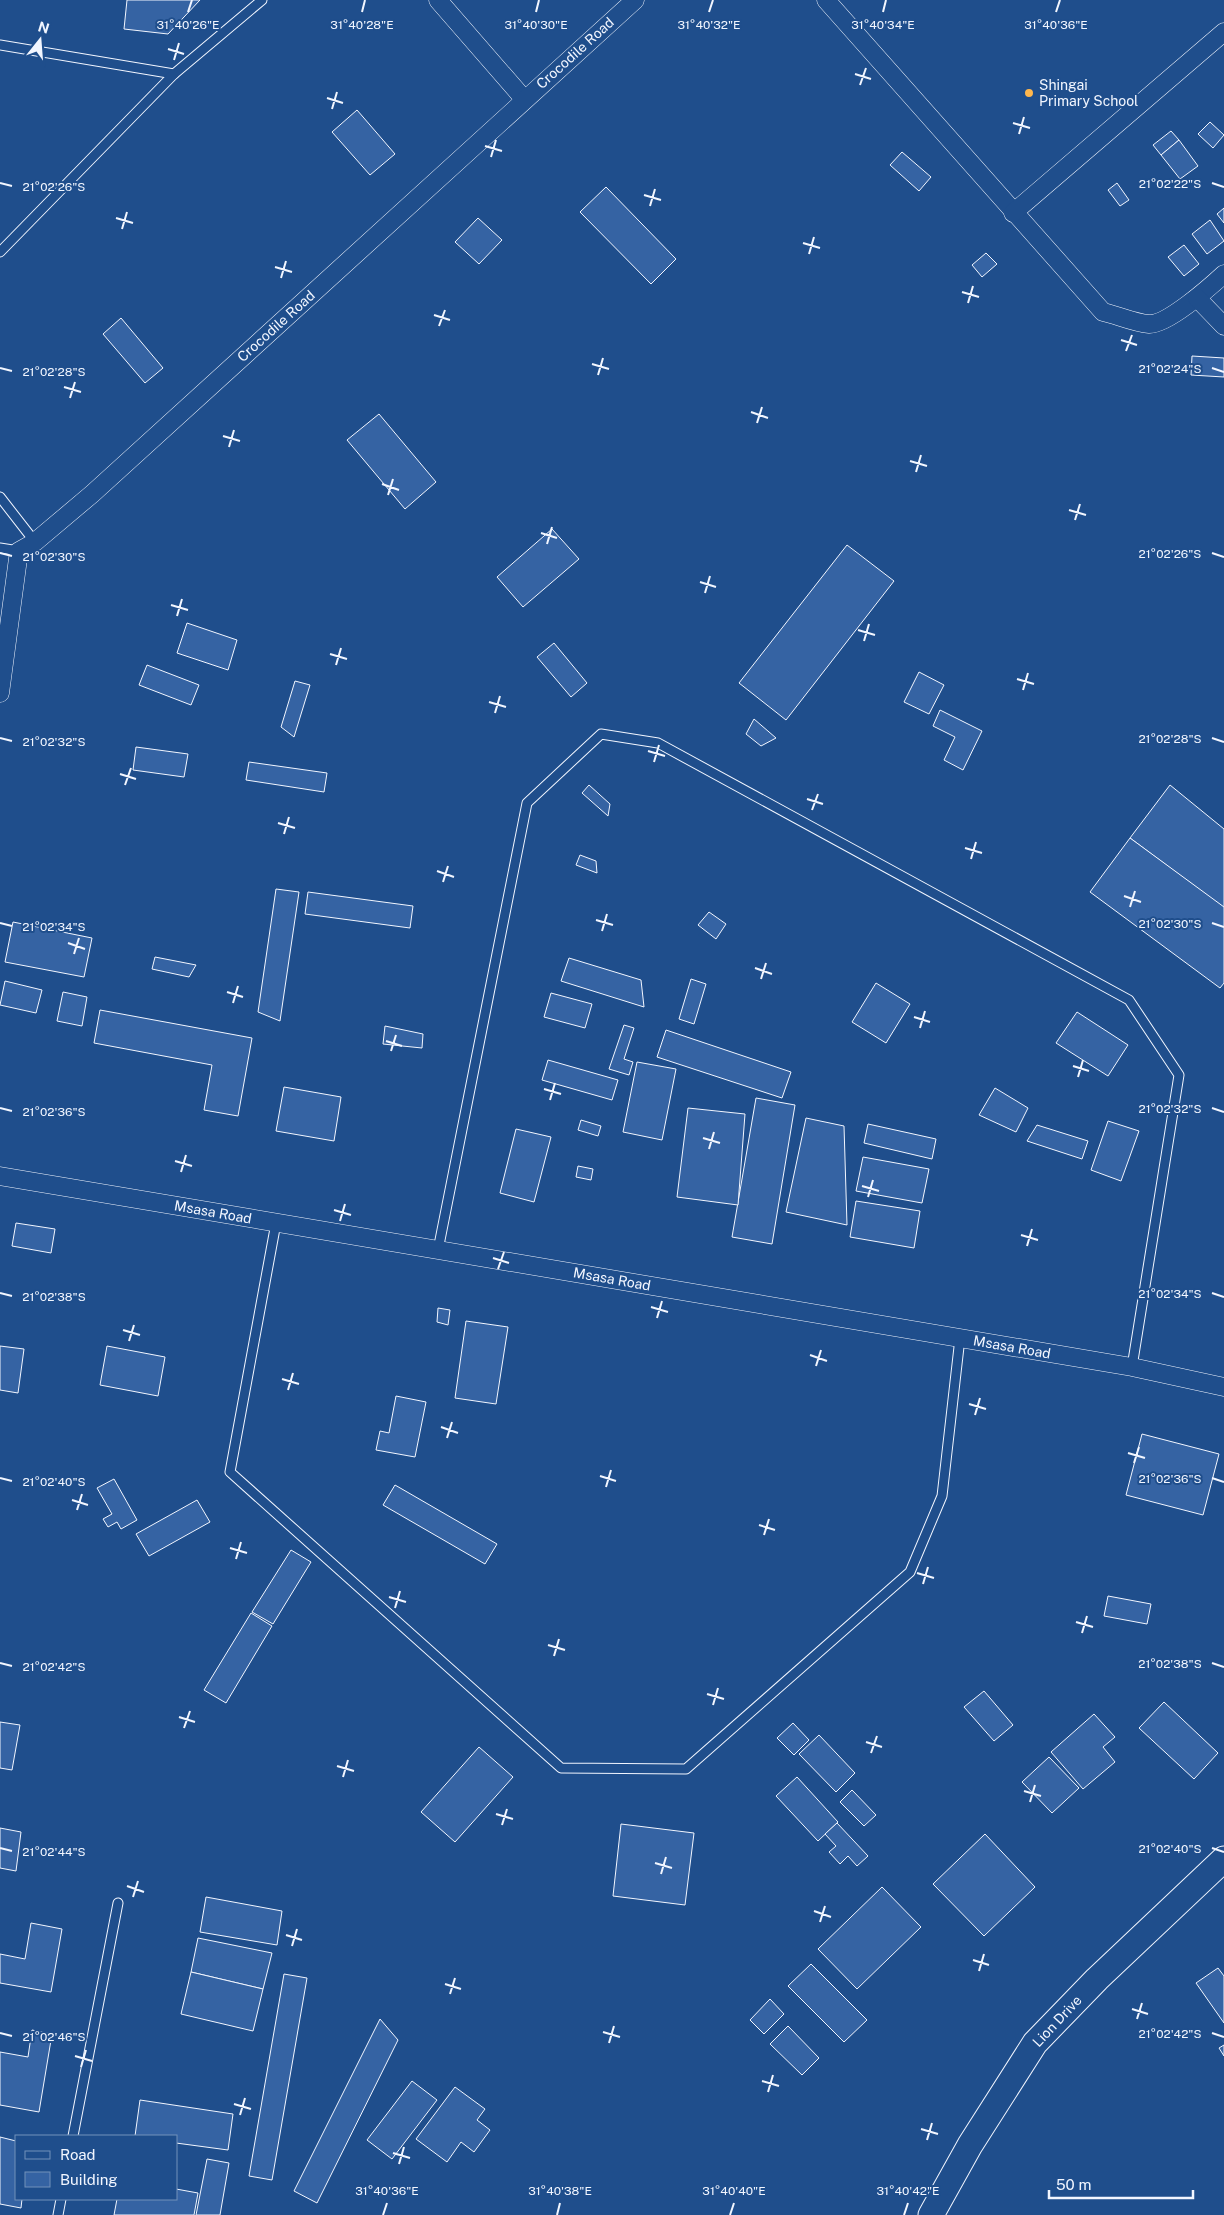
<svg xmlns="http://www.w3.org/2000/svg" width="1224" height="2215" viewBox="0 0 1224 2215" font-family="'Public Sans',sans-serif">
<rect width="100%" height="100%" fill="#1f4e8c"/>
<g fill="#3563a3" stroke="#f2f6ff">
<polygon points="127,0 200,0 168,34 124,29"/>
<polygon points="357,110 395,154 370,175 332,132"/>
<polygon points="1210,122 1224,135 1213,148 1198,134"/>
<polygon points="1171,131 1179,140 1161,155 1153,145"/>
<polygon points="1179,140 1198,166 1180,179 1161,155"/>
<polygon points="902,152 931,177 919,191 890,165"/>
<polygon points="1117,183 1129,200 1120,206 1108,190"/>
<polygon points="606,187 676,259 651,284 580,212"/>
<polygon points="1224,208 1224,223 1217,214"/>
<polygon points="478,218 502,240 479,264 455,242"/>
<polygon points="1210,220 1224,241 1207,254 1192,234"/>
<polygon points="1184,245 1199,264 1184,276 1168,257"/>
<polygon points="986,253 997,264 982,277 972,265"/>
<polygon points="121,318 163,368 145,383 103,334"/>
<polygon points="1192,356 1224,358 1224,377 1191,375"/>
<polygon points="379,414 436,482 405,509 347,440"/>
<polygon points="552,529 579,559 523,607 497,577"/>
<polygon points="847,545 894,581 786,720 739,683"/>
<polygon points="187,623 237,640 228,670 177,653"/>
<polygon points="554,643 587,683 571,697 537,657"/>
<polygon points="147,665 199,685 191,705 139,685"/>
<polygon points="919,672 944,685 929,714 904,702"/>
<polygon points="295,681 310,685 294,737 281,727"/>
<polygon points="940,710 982,731 963,770 944,760 955,737 933,726"/>
<polygon points="754,719 776,738 761,746 746,734"/>
<polygon points="136,747 188,754 184,777 133,770"/>
<polygon points="249,762 327,773 324,792 246,780"/>
<polygon points="589,785 610,804 608,816 582,793"/>
<polygon points="1170,785 1224,829 1224,908 1130,838"/>
<polygon points="1130,838 1224,907 1224,983 1220,988 1090,892"/>
<polygon points="580,855 596,861 597,873 576,865"/>
<polygon points="276,889 299,892 280,1021 258,1012"/>
<polygon points="308,892 413,906 410,928 305,914"/>
<polygon points="709,912 726,924 716,939 698,925"/>
<polygon points="13,922 92,938 84,977 5,962"/>
<polygon points="155,957 196,965 189,977 152,969"/>
<polygon points="569,958 641,980 644,1007 561,981"/>
<polygon points="691,979 706,984 694,1024 679,1019"/>
<polygon points="5,981 42,990 36,1013 0,1005"/>
<polygon points="876,983 910,1004 886,1043 852,1022"/>
<polygon points="63,992 87,997 82,1026 57,1021"/>
<polygon points="551,993 592,1004 585,1028 544,1017"/>
<polygon points="100,1010 252,1038 238,1116 204,1110 212,1065 94,1043"/>
<polygon points="1077,1012 1128,1045 1108,1076 1056,1043"/>
<polygon points="624,1025 634,1028 624,1059 633,1062 629,1075 609,1069"/>
<polygon points="385,1026 423,1034 422,1048 383,1044"/>
<polygon points="666,1030 791,1072 782,1098 657,1057"/>
<polygon points="548,1060 618,1080 612,1100 542,1080"/>
<polygon points="637,1062 676,1069 662,1140 623,1132"/>
<polygon points="284,1087 341,1097 334,1141 276,1131"/>
<polygon points="995,1088 1028,1108 1016,1132 979,1115"/>
<polygon points="756,1098 795,1105 772,1244 732,1237"/>
<polygon points="688,1108 745,1114 738,1205 677,1197"/>
<polygon points="806,1118 844,1126 847,1225 786,1212"/>
<polygon points="581,1120 601,1126 598,1136 578,1130"/>
<polygon points="1108,1121 1139,1131 1121,1181 1091,1170"/>
<polygon points="868,1124 936,1139 932,1159 864,1143"/>
<polygon points="1037,1125 1088,1141 1082,1159 1027,1141"/>
<polygon points="516,1129 551,1137 534,1202 500,1193"/>
<polygon points="863,1157 929,1169 922,1203 856,1191"/>
<polygon points="578,1166 593,1169 591,1180 576,1177"/>
<polygon points="856,1201 920,1211 914,1248 850,1237"/>
<polygon points="16,1223 55,1229 51,1253 12,1246"/>
<polygon points="438,1308 450,1310 448,1325 437,1322"/>
<polygon points="466,1321 508,1327 496,1404 455,1398"/>
<polygon points="0,1346 24,1349 18,1393 0,1390"/>
<polygon points="107,1346 165,1357 158,1396 100,1385"/>
<polygon points="396,1396 426,1402 415,1457 376,1450 380,1431 389,1433"/>
<polygon points="1142,1434 1219,1454 1203,1515 1126,1495"/>
<polygon points="114,1479 137,1520 121,1529 117,1522 108,1527 103,1519 112,1514 97,1488"/>
<polygon points="395,1485 497,1544 485,1564 383,1505"/>
<polygon points="197,1500 210,1522 149,1556 136,1534"/>
<polygon points="291,1550 311,1562 273,1624 252,1612"/>
<polygon points="1108,1596 1151,1604 1147,1624 1104,1616"/>
<polygon points="251,1613 272,1626 226,1703 204,1690"/>
<polygon points="984,1691 1013,1725 994,1741 964,1707"/>
<polygon points="1164,1702 1218,1753 1194,1779 1139,1728"/>
<polygon points="1094,1714 1115,1737 1103,1747 1115,1762 1083,1789 1051,1752"/>
<polygon points="0,1722 20,1725 12,1770 0,1768"/>
<polygon points="793,1723 809,1740 794,1755 777,1738"/>
<polygon points="819,1735 855,1773 836,1792 799,1754"/>
<polygon points="479,1747 513,1777 455,1842 421,1812"/>
<polygon points="1049,1757 1079,1788 1052,1813 1022,1782"/>
<polygon points="797,1777 838,1822 818,1841 776,1796"/>
<polygon points="852,1790 876,1815 864,1826 840,1802"/>
<polygon points="837,1823 868,1856 857,1866 848,1856 840,1864 829,1852 836,1846 825,1834"/>
<polygon points="621,1824 694,1833 685,1905 613,1896"/>
<polygon points="0,1828 21,1832 16,1871 0,1868"/>
<polygon points="985,1834 1035,1887 984,1936 933,1884"/>
<polygon points="882,1887 921,1927 857,1989 818,1949"/>
<polygon points="206,1897 282,1911 277,1945 200,1932"/>
<polygon points="31,1923 62,1929 51,1992 0,1983 0,1954 25,1959"/>
<polygon points="198,1938 272,1953 263,1989 191,1972"/>
<polygon points="811,1964 867,2020 844,2042 788,1986"/>
<polygon points="1218,1968 1224,1976 1224,2023 1196,1983"/>
<polygon points="191,1972 263,1989 253,2031 181,2014"/>
<polygon points="284,1974 307,1978 272,2180 249,2176"/>
<polygon points="770,1999 784,2014 764,2034 750,2020"/>
<polygon points="380,2019 398,2040 317,2203 294,2191"/>
<polygon points="788,2026 819,2058 802,2075 770,2044"/>
<polygon points="32,2030 52,2034 39,2112 0,2105 0,2052 28,2057"/>
<polygon points="1224,2045 1224,2056 1219,2048"/>
<polygon points="412,2081 437,2100 392,2159 367,2140"/>
<polygon points="455,2087 485,2109 477,2120 490,2130 474,2152 461,2142 447,2162 416,2139"/>
<polygon points="140,2100 233,2114 228,2150 176,2143 176,2136 135,2136"/>
<polygon points="0,2137 16,2141 16,2199 22,2199 21,2208 0,2204"/>
<polygon points="207,2159 229,2163 220,2215 196,2215"/>
<polygon points="176,2189 198,2193 194,2215 114,2215 117,2199 176,2199"/>
</g>
<g fill="none" stroke-linecap="round" stroke-linejoin="round">
<defs>
<g id="lane">
<polyline points="0,45 174,74"/>
<polyline points="0,252 174,74 262,0"/>
<polyline points="0,497 35,542"/>
<polyline points="0,548 19,551"/>
<polyline points="276,1223 230,1472 561,1768 686,1769 910,1572 942,1496 960,1338"/>
<polyline points="438,1250 527,803 601,734 658,743 1129,1000 1179,1075 1132,1367"/>
<polyline points="73,2136 118,1903"/>
<polyline points="58,2215 61,2199"/>
</g>
<g id="street">
<polyline points="438,0 524,99"/>
<path d="M826,0l277,312c14,3 31,11 46,12 18,1 61,-37 75,-50"/>
<polyline points="1013,213 1224,32"/>
<polyline points="1197,298 1224,326"/>
<polyline points="0,693 19,551 35,542 92,494 635,0"/>
<polyline points="0,1176 1132,1367 1224,1387"/>
</g>
<polyline id="secondary" points="931,2215 970,2145 1035,2043 1097,1979 1224,1859"/>
</defs>
<use href="#lane" stroke="#f2f6ff" stroke-width="11"/>
<use href="#street" stroke="#f2f6ff" stroke-width="19"/>
<use href="#secondary" stroke="#f2f6ff" stroke-width="27"/>
<use href="#lane" stroke="#1f4e8c" stroke-width="9"/>
<use href="#street" stroke="#1f4e8c" stroke-width="18"/>
<use href="#secondary" stroke="#1f4e8c" stroke-width="25"/>
</g>
<path fill="none" stroke="#f2f6ff" stroke-width="2" d="M188,12l4,-12M362,12l3,-12M536,12l3,-12M709,12l4,-12M883,12l3,-12M1056,12l4,-12M168,49l16,5M174,60l5,-17M855,74l16,5M860,85l6,-17M327,98l16,5M332,109l5,-17M1013,123l17,5M1019,134l5,-17M485,146l17,5M491,157l5,-17M0,183l12,3M1212,183l12,4M644,195l17,5M650,206l5,-17M116,218l17,5M122,229l5,-17M803,243l17,5M809,254l5,-17M275,267l17,5M281,278l5,-17M962,292l17,5M968,303l5,-17M434,315l16,5M439,326l6,-16M1121,340l16,5M1126,351l6,-16M592,364l17,5M0,368l12,3M1212,368l12,4M598,375l5,-17M64,387l17,5M70,398l5,-16M751,412l17,6M757,423l5,-16M223,436l17,5M229,447l5,-17M910,461l17,5M916,472l5,-17M382,484l17,6M388,495l5,-16M1069,510l17,5M1075,520l5,-16M541,533l16,5M547,544l5,-17M0,553l12,3M1212,553l12,4M700,582l16,5M705,593l5,-17M171,605l17,5M177,616l5,-17M858,630l17,5M864,641l5,-17M330,654l17,5M336,665l5,-17M1017,679l17,5M1023,690l5,-17M489,702l17,5M495,713l5,-17M0,738l12,3M1212,738l12,4M648,751l17,5M654,762l5,-17M120,774l16,5M125,785l6,-17M807,799l16,5M812,810l6,-16M278,823l17,5M284,834l5,-17M965,848l17,5M971,859l5,-17M437,871l17,6M443,882l5,-16M1124,896l17,6M1130,907l5,-16M596,920l17,5M0,923l12,3M1212,923l12,4M602,931l5,-17M68,943l17,6M74,954l5,-16M755,968l17,6M761,979l5,-16M227,992l16,5M233,1003l5,-17M914,1017l16,5M920,1028l5,-17M386,1041l16,5M391,1051l5,-16M1073,1066l16,5M1078,1077l5,-17M544,1089l17,5M550,1100l5,-17M0,1108l12,3M1212,1108l12,4M703,1138l17,5M709,1149l5,-17M175,1161l17,5M181,1172l5,-17M862,1186l17,5M868,1197l5,-17M334,1210l17,5M340,1221l5,-17M1021,1235l17,5M1027,1246l5,-17M493,1258l16,5M498,1269l6,-17M0,1293l12,3M1212,1293l12,4M651,1307l17,5M657,1318l5,-17M123,1330l17,5M129,1341l5,-16M810,1355l17,6M816,1366l5,-16M282,1379l17,5M288,1390l5,-17M969,1404l17,5M975,1415l5,-17M441,1427l17,6M447,1438l5,-16M1128,1453l17,5M1134,1463l5,-16M600,1476l16,5M0,1478l12,3M1212,1478l12,4M606,1487l5,-17M72,1500l16,5M77,1510l5,-16M759,1525l16,5M764,1535l5,-16M230,1548l17,5M236,1559l5,-17M917,1573l17,5M923,1584l5,-17M389,1597l17,5M395,1608l5,-17M1076,1622l17,5M1082,1633l5,-17M548,1645l17,5M554,1656l5,-17M0,1663l12,3M1212,1663l12,4M707,1694l17,5M713,1705l5,-17M179,1717l16,5M184,1728l6,-17M866,1742l16,5M871,1753l6,-17M337,1766l17,5M343,1777l5,-17M1024,1791l17,5M1030,1802l5,-17M496,1814l17,5M502,1825l5,-16M0,1848l12,3M1212,1848l12,4M655,1863l17,5M661,1874l5,-17M127,1886l17,6M133,1897l5,-16M814,1911l17,6M820,1922l5,-16M286,1935l16,5M292,1946l5,-17M973,1960l16,5M979,1971l5,-17M445,1984l16,5M450,1994l5,-16M1132,2009l16,5M1137,2019l5,-16M603,2032l17,5M0,2033l12,3M1212,2033l12,4M609,2043l5,-17M75,2056l17,5M81,2067l5,-17M762,2081l17,5M768,2092l5,-17M234,2104l17,5M240,2115l5,-17M921,2129l17,5M927,2140l5,-17M393,2153l17,5M399,2164l5,-17M383,2215l4,-12M557,2215l3,-12M730,2215l4,-12M904,2215l4,-12"/>
<circle fill="#ffb74d" stroke="#1f4e8c" stroke-width="2" cx="1029" cy="93" r="5"/>
<g text-anchor="middle" stroke-width="4" stroke-linejoin="round" paint-order="stroke">
<g font-size="14" fill="#f2f6ff" stroke="#1f4e8c">
<text transform="translate(575 53) rotate(-42)" y="5">Crocodile Road</text>
<text transform="translate(276 326) rotate(-42)" y="5">Crocodile Road</text>
<text transform="translate(213 1212) rotate(10)" y="5">Msasa Road</text>
<text transform="translate(612 1279) rotate(10)" y="5">Msasa Road</text>
<text transform="translate(1012 1347) rotate(10)" y="5">Msasa Road</text>
<text transform="translate(1057 2021) rotate(-47)" y="5">Lion Drive</text>
</g>
<g font-size="14" fill="#f2f6ff" stroke="#1f4e8c" text-anchor="start">
<text x="1039" y="90">Shingai<tspan x="1039" dy="16">Primary School</tspan></text>
</g>
</g>
<g font-size="12" text-anchor="middle" fill="#f2f6ff" stroke="#1f4e8c" stroke-width="4" stroke-linejoin="round" paint-order="stroke">
<text x="188" y="29">31°40'26"E</text>
<text x="362" y="29">31°40'28"E</text>
<text x="536" y="29">31°40'30"E</text>
<text x="709" y="29">31°40'32"E</text>
<text x="883" y="29">31°40'34"E</text>
<text x="1056" y="29">31°40'36"E</text>
<text x="1170" y="188">21°02'22"S</text>
<text x="54" y="191">21°02'26"S</text>
<text x="1170" y="373">21°02'24"S</text>
<text x="54" y="376">21°02'28"S</text>
<text x="1170" y="558">21°02'26"S</text>
<text x="54" y="561">21°02'30"S</text>
<text x="1170" y="743">21°02'28"S</text>
<text x="54" y="746">21°02'32"S</text>
<text x="1170" y="928">21°02'30"S</text>
<text x="54" y="931">21°02'34"S</text>
<text x="1170" y="1113">21°02'32"S</text>
<text x="54" y="1116">21°02'36"S</text>
<text x="1170" y="1298">21°02'34"S</text>
<text x="54" y="1301">21°02'38"S</text>
<text x="1170" y="1483">21°02'36"S</text>
<text x="54" y="1486">21°02'40"S</text>
<text x="1170" y="1668">21°02'38"S</text>
<text x="54" y="1671">21°02'42"S</text>
<text x="1170" y="1853">21°02'40"S</text>
<text x="54" y="1856">21°02'44"S</text>
<text x="1170" y="2038">21°02'42"S</text>
<text x="54" y="2041">21°02'46"S</text>
<text x="387" y="2195">31°40'36"E</text>
<text x="560" y="2195">31°40'38"E</text>
<text x="734" y="2195">31°40'40"E</text>
<text x="908" y="2195">31°40'42"E</text>
</g>
<rect x="15" y="2135" width="162" height="65" fill="#1f4e8c" stroke="#7391ba"/>
<rect x="25" y="2151" width="25" height="8" fill="#1f4e8c" stroke="#7391ba"/>
<text x="60" y="2160" font-size="15" fill="#f2f6ff">Road</text>
<rect x="25" y="2172" width="25" height="15" fill="#3563a3" stroke="#7391ba"/>
<text x="60" y="2185" font-size="15" fill="#f2f6ff">Building</text>
<g transform="translate(40 40) rotate(17)" stroke="#1f4e8c" stroke-width="4" paint-order="stroke">
<path d="M0-4L9 19L0 12L-9 19Z" fill="#f2f6ff"/>
<text y="-8" font-size="14" font-weight="bold" text-anchor="middle" fill="#f2f6ff">N</text>
</g>
<path d="M1049 2190v8h144v-8" fill="none" stroke="#f2f6ff" stroke-width="2.5"/>
<text x="1056" y="2190" font-size="15" fill="#f2f6ff" stroke="#1f4e8c" stroke-width="4" paint-order="stroke">50 m</text>
</svg>
